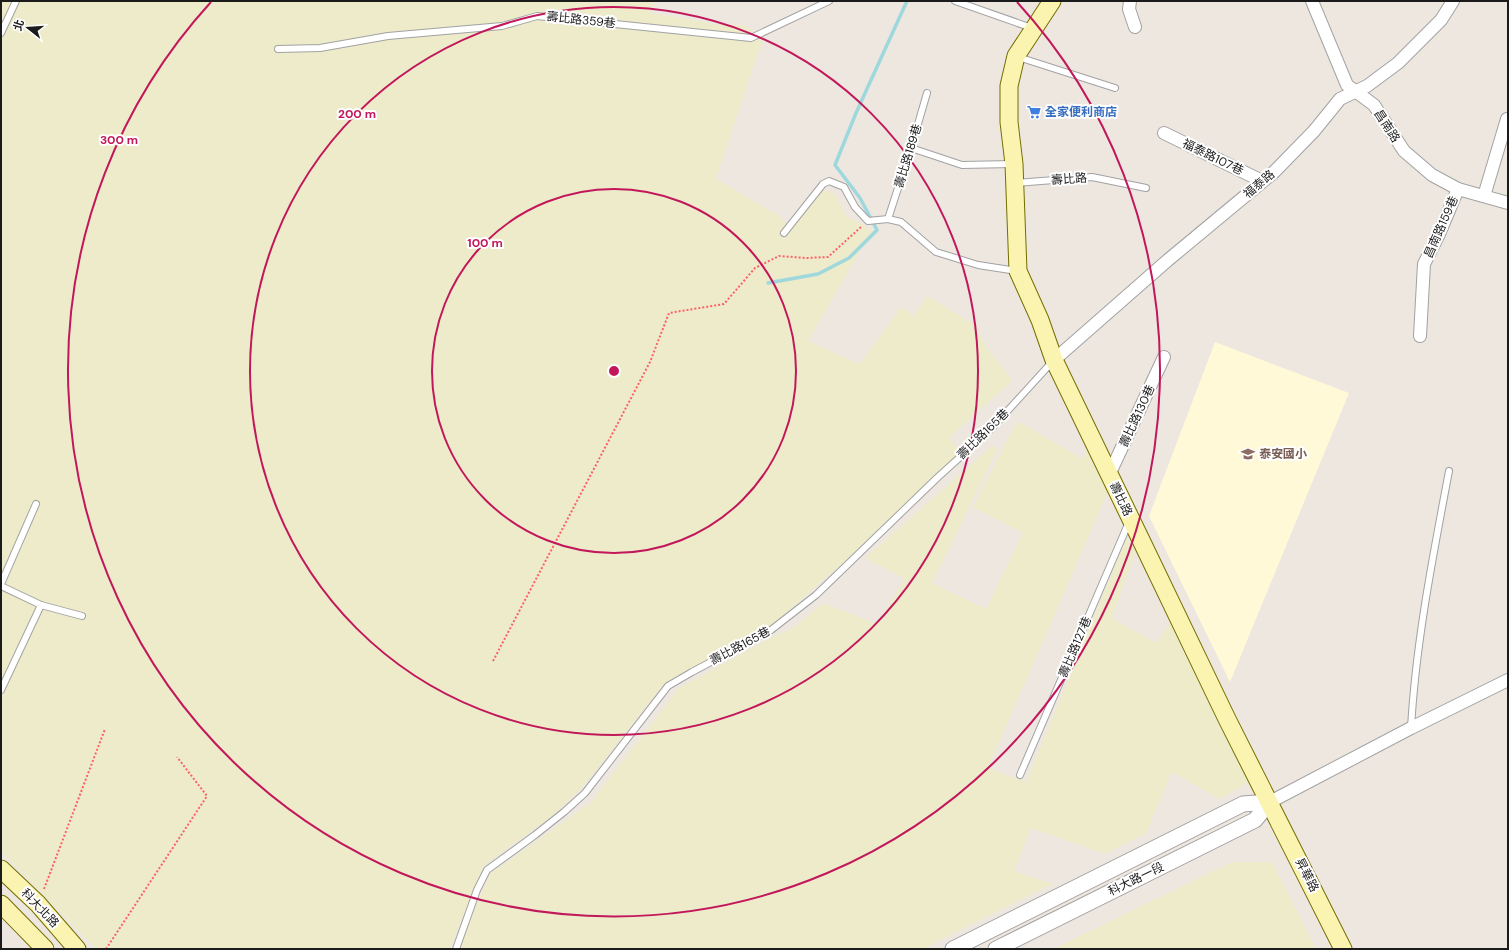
<svg xmlns="http://www.w3.org/2000/svg" width="1509" height="950" viewBox="0 0 1509 950" font-family="'DM Sans','Noto Sans TC',sans-serif">
<rect width="100%" height="100%" fill="#ede7e0"/>
<polygon fill="#fff9d7" points="1215,342 1349,393 1230,682 1149,516"/>
<g fill="#edebca">
<polygon points="1,1 654,1 651,13 715,24 743,25 763,38 716,179 779,216 787,225 824,190 835,194 846,216 872,230 808,341 860,364 901,307 914,316 927,296 968,321 975,323 984,343 1012,381 949,438 961,452 851,556 788,611 770,626 664,684 582,788 552,816 483,866 450,949 96,949 1,851"/>
<polygon points="1017,421 1083,459 1089,444 1096,454 1092,464 1105,472 1111,485 988,768 1026,782 1127,536 1137,547 1112,618 1156,643 1173,618 1251,781 1219,799 1172,772 1146,833 1105,854 1031,828 1014,871 1053,884 923,949 459,949 471,917 490,874 591,802 679,688 776,635 790,630 823,603 877,624 905,579 865,558 992,446 998,449 932,583 986,609 1023,533 973,507"/>
<polygon points="1232,862 1272,862 1316,949 1053,949"/>
</g>
<g fill="none" stroke-linecap="round" stroke-linejoin="round">
<polyline stroke="#9ed8dd" stroke-width="3.5" points="768,283 818,274 849,258 877,230 860,198 835,165 856,113 907,1"/>
<defs>
<g id="service">
<polyline points="955,1 1032,28"/>
<polyline points="1,33 16,1"/>
<polyline points="278,49 320,48 388,36 502,26 537,16 751,38 829,1"/>
<polyline points="1018,57 1115,88"/>
<polyline points="911,148 962,165 1013,164"/>
<polyline points="1015,183 1092,177 1146,188"/>
<polyline points="888,219 911,148 927,93"/>
<polyline points="784,233 823,184 829,181 844,187 855,207 868,221 888,219 901,222 936,252 978,265 1017,271"/>
<polyline points="1,584 36,504"/>
<polyline points="1,586 41,605 82,616"/>
<polyline points="1,690 41,605"/>
<path d="M1411,728c5,-87 22,-172 38,-257"/>
<polyline points="1020,775 1129,522"/>
<polyline points="456,949 477,890 487,870 535,835 564,812 585,793 668,686 692,672 771,630 816,595 937,478 991,429 1053,361"/>
</g>
<g id="minor">
<polyline points="1130,1 1129,9 1135,27"/>
<polyline points="1312,1 1347,85 1374,105 1404,151 1432,175 1458,189 1508,203"/>
<polyline points="1164,133 1262,181"/>
<polyline points="1484,196 1507,119"/>
<polyline points="1420,336 1424,264 1439,234 1458,189"/>
<polyline points="1054,360 1168,260 1274,172 1314,131 1340,99 1367,86 1398,63 1441,20 1453,1"/>
<polyline points="1109,475 1164,357"/>
<polyline points="1270,802 1411,728 1508,680"/>
</g>
<g id="tertiary">
<polyline points="953,949 1243,804 1270,802"/>
<polyline points="996,949 1255,820 1270,802"/>
</g>
<g id="secondary">
<polyline points="1052,1 1016,56 1009,86 1009,122 1014,164 1018,271 1040,320 1054,360 1140,538 1227,719 1343,949"/>
<polyline points="1,869 38,904 77,949"/>
<polyline points="1,904 45,949"/>
</g>
</defs>
<use href="#service" stroke="#a2a2a2" stroke-width="8"/>
<use href="#minor" stroke="#a2a2a2" stroke-width="14"/>
<use href="#tertiary" stroke="#a2a2a2" stroke-width="17"/>
<use href="#secondary" stroke="#736e01" stroke-width="19"/>
<g stroke="#fe6067" stroke-width="2" stroke-dasharray="2 2" stroke-linecap="butt">
<polyline points="493,661 650,362 669,313 724,304 755,268 779,256 806,258 828,257 861,227"/>
<polyline points="44,889 105,729"/>
<polyline points="106,949 207,796 177,757"/>
</g>
<use href="#service" stroke="#fff" stroke-width="6"/>
<use href="#minor" stroke="#fff" stroke-width="12"/>
<use href="#tertiary" stroke="#fff" stroke-width="15"/>
<use href="#secondary" stroke="#fbf4b0" stroke-width="17"/>
</g>
<g fill="none" stroke="#c2185b" stroke-width="2">
<circle cx="614" cy="371" r="182"/>
<circle cx="614" cy="371" r="364"/>
<path d="M1017 2A546 546 0 1 1 211 2"/>
</g>
<defs>
<symbol id="supermarket-bare" viewBox="-9 -9 18 18"><path d="M-6-5.5h2.5l.6 2H6L4.5 2H-2.5L-4.4-4H-6ZM-1.5 3.2a1.3 1.3 0 1 0 .1 0ZM3 3.2a1.3 1.3 0 1 0 .1 0Z" fill="#3f7fe0" stroke="#fff" stroke-width="2.5" paint-order="stroke"/></symbol>
<symbol id="school-bare" viewBox="-9 -9 18 18"><path d="M0-5L7-2L0 1L-7-2ZM-4 1L0 2.5L4 1V4Q0 6-4 4Z" fill="#8d6e63" stroke="#fff" stroke-width="2.5" paint-order="stroke"/></symbol>
</defs>
<g fill-rule="evenodd">
<use href="#supermarket-bare" x="1024" y="102" width="20" height="20"/>
<use href="#school-bare" x="1238" y="444" width="20" height="20"/>
</g>
<g text-anchor="middle" stroke-width="4" stroke-linejoin="round" paint-order="stroke">
<g font-size="12" fill="#1b1b1b" stroke="#fff">
<text transform="translate(581 20) rotate(6)" y="4">壽比路359巷</text>
<text transform="translate(1387 126) rotate(57)" y="4">昌南路</text>
<text transform="translate(908 156) rotate(-73)" y="4">壽比路189巷</text>
<text transform="translate(1213 157) rotate(26)" y="4">福泰路107巷</text>
<text transform="translate(1069 179) rotate(-4)" y="4">壽比路</text>
<text transform="translate(1259 184) rotate(-40)" y="4">福泰路</text>
<text transform="translate(1441 227) rotate(-66)" y="4">昌南路159巷</text>
<text transform="translate(1137 416) rotate(-65)" y="4">壽比路130巷</text>
<text transform="translate(983 434) rotate(-44)" y="4">壽比路165巷</text>
<text transform="translate(1121 499) rotate(64)" y="4">壽比路</text>
<text transform="translate(740 646) rotate(-28)" y="4">壽比路165巷</text>
<text transform="translate(1075 647) rotate(-67)" y="4">壽比路127巷</text>
<text transform="translate(1307 875) rotate(63)" y="4">昇華路</text>
<text transform="translate(1136 879) rotate(-26)" y="4">科大路一段</text>
<text transform="translate(40 908) rotate(46)" y="4">科大北路</text>
</g>
<g font-size="12" font-weight="bold" fill="#366cbe" stroke="#fff" text-anchor="start">
<text x="1045" y="116">全家便利商店</text>
</g>
<g font-size="12" font-weight="bold" fill="#785e54" stroke="#fff" text-anchor="start">
<text x="1259" y="458">泰安國小</text>
</g>
</g>
<circle cx="614" cy="371" r="6" fill="#c2185b" stroke="#fff" stroke-width="2"/>
<g font-size="12" text-anchor="middle" font-weight="bold" fill="#c2185b" stroke="#fff" stroke-width="4" stroke-linejoin="round" paint-order="stroke">
<text x="357" y="118">200 m</text>
<text x="119" y="144">300 m</text>
<text x="485" y="247">100 m</text>
</g>
<rect width="1509" height="950" fill="none" stroke="#1b1b1b" stroke-width="4"/>
<g transform="translate(28 28) rotate(287)" stroke="#ffffff" stroke-width="3" paint-order="stroke">
<path d="M0-3L7 15L0 10L-7 15Z" fill="#1b1b1b"/>
<text y="-6" font-size="11" font-weight="bold" text-anchor="middle" fill="#1b1b1b">北</text>
</g>
</svg>
